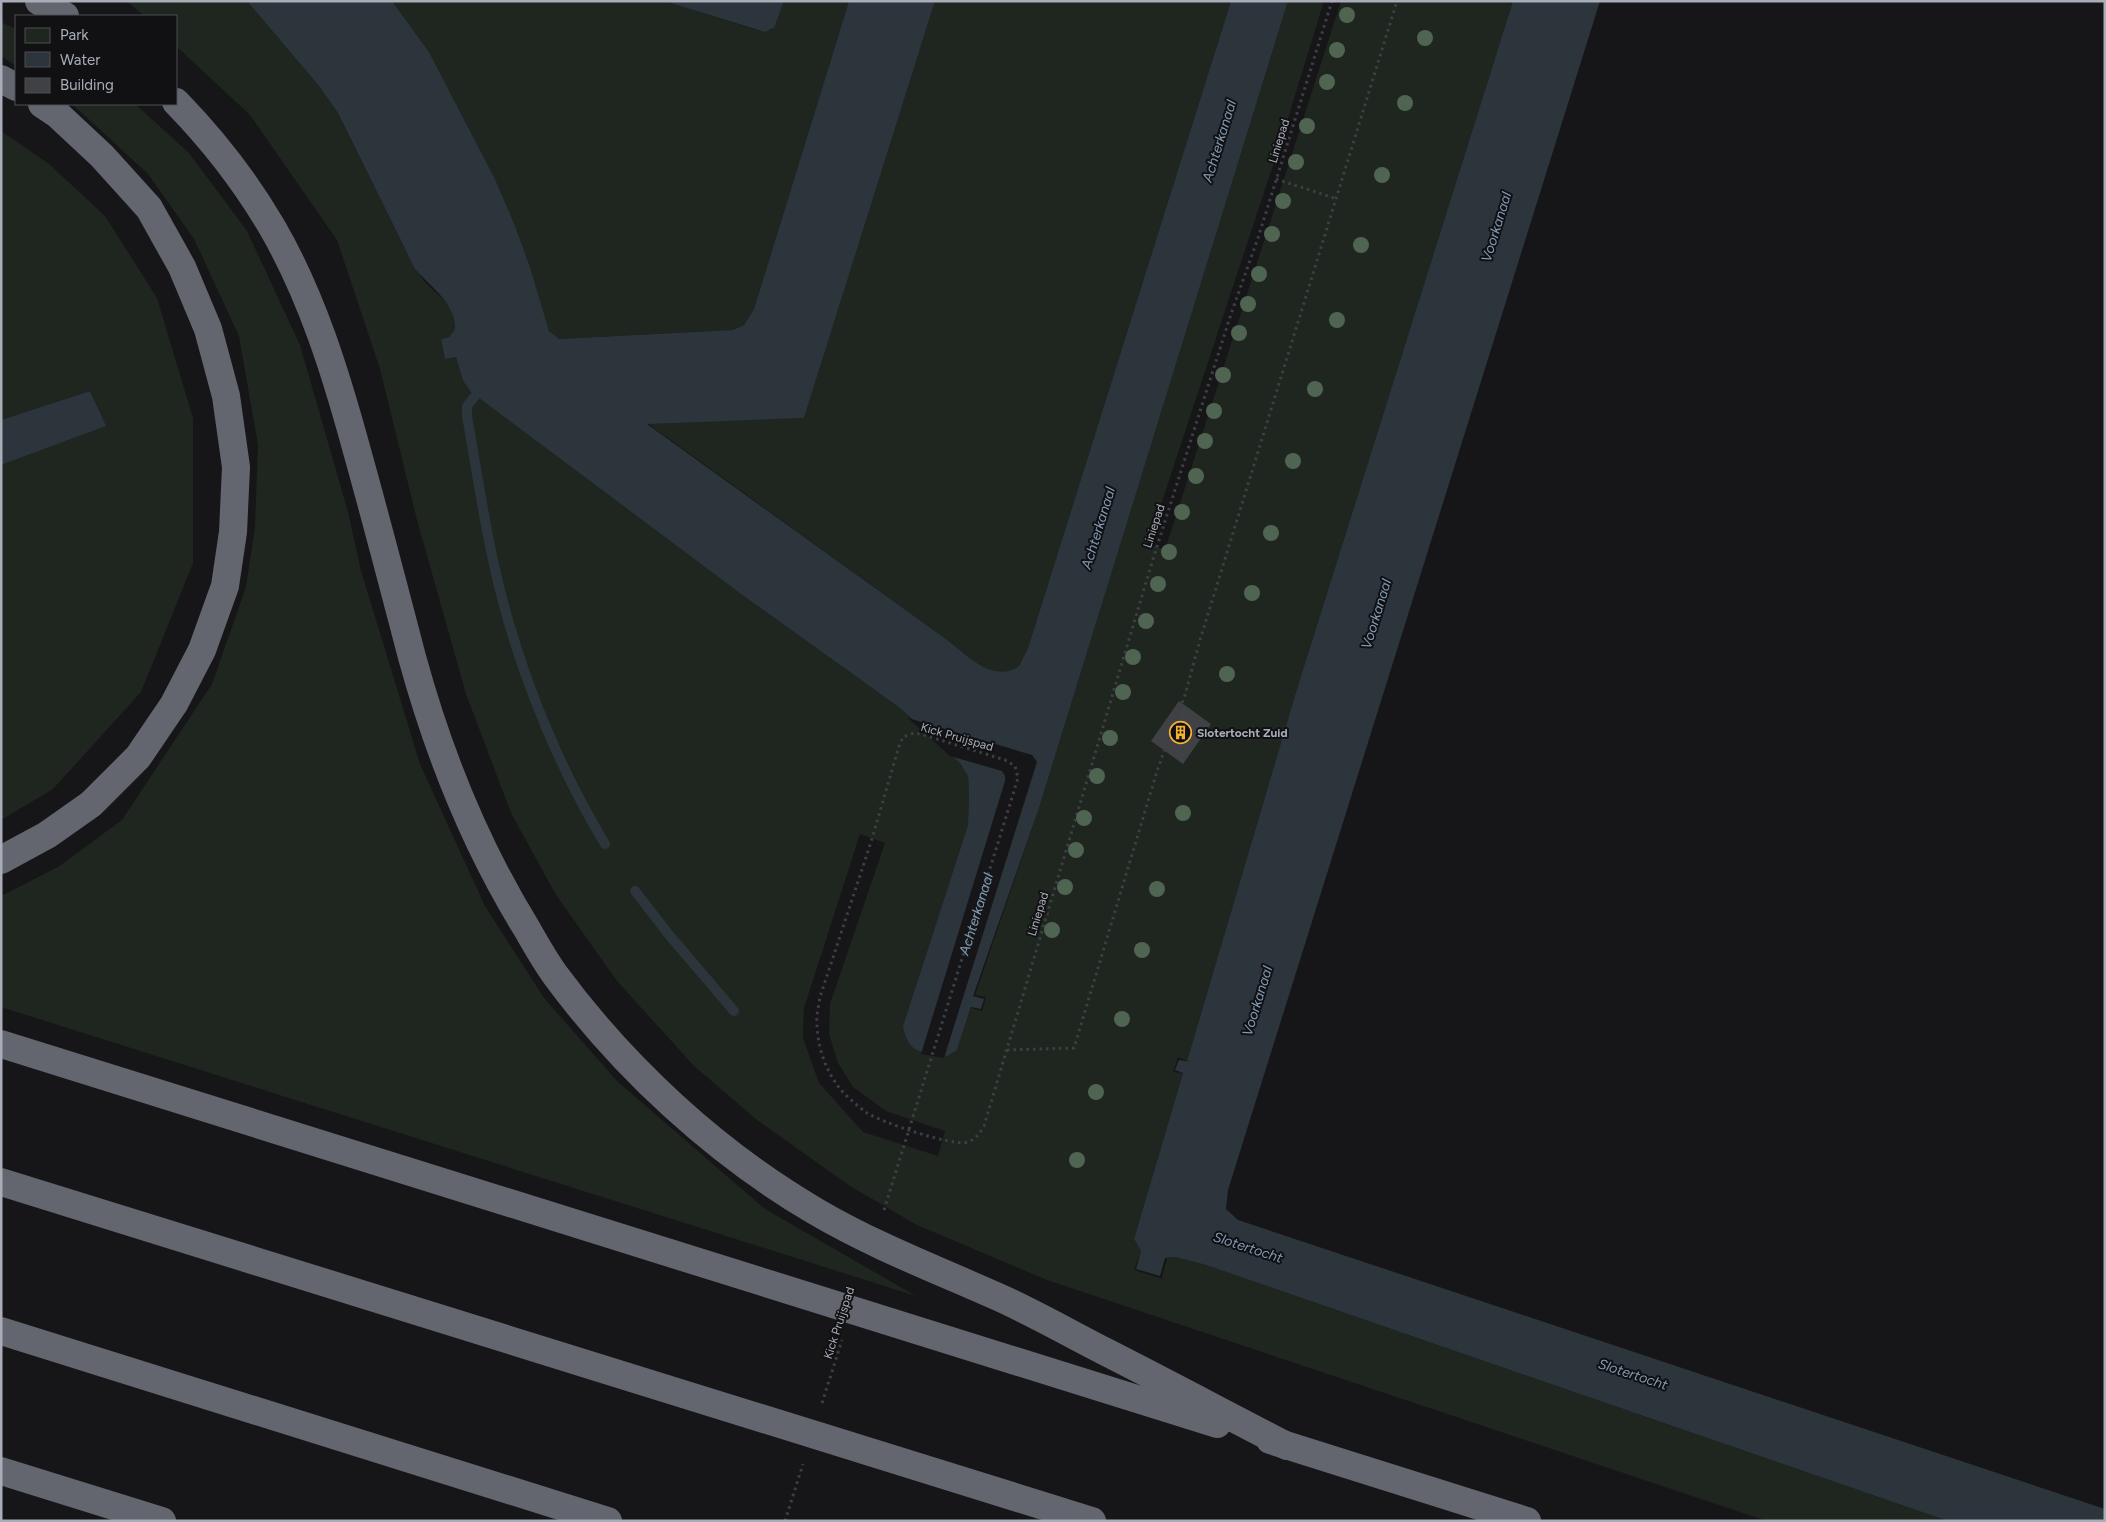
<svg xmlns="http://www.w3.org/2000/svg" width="2106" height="1522" viewBox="0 0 2106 1522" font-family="Figtree,sans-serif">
<rect width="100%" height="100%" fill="#161618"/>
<g fill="#1e261f" fill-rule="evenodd">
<path d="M126,1h121l72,85 19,27 66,134 20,34 22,21 7,10 1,19 -5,6 -8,2 4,20 11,-2 7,24 8,11 270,202 159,114 60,54 8,14 1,19 -1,30 -65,201 54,24 14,-42 11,3 4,-14 -11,-2 64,-187 249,-807h36l-42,137 -134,406 17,6 176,-549h172l-217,691 -109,369 -9,-4 -5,15 10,1 -49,166 7,12 -7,19 29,9 -1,-2 5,-18 -2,-1 10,-1 31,8 742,256h-181l-720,-241 -130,-55 -67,-39 -93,-66 -63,-54 -77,-85 -61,-86 -45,-82 -45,-119 -49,-174 -37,-151 -43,-129 -87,-125 -74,-69v-30h-32zM860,834l25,9 -55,161 -1,30 9,29 15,24 33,24 59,20 -7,25 -75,-24 -44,-49 -16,-45 1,-30z"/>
<path d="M392,1h272l96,30 12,-1 12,-29h65l-95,308 -10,16 -11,5 -174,9c-8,-4 -11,-9 -14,-17l-16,-58 -15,-41 -19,-44 -66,-127z"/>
<path d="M935,1h296l-203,647 -9,18c-27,18 -53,-12 -73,-27l-299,-216 157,-5z"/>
<polygon points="1,22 16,29 16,66 1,56"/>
<polygon points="72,104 135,104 189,153 247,231 300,345 348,512 361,571 420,764 485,906 544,998 617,1081 765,1209 916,1296 1,1007 1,896 58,867 122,820 212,684 246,587 255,527 258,445 239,336 194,239 148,174"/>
<polygon points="1,131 49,164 105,216 157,298 193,418 193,563 141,692 53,789 1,820 1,465 105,426 90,391 1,420"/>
</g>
<g fill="#2c353c">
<path d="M247,1h145l37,51 66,127 19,44 15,41 20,67 10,8 174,-9 11,-5 10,-16 95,-308h86l-131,417 -157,6 299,215c20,15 46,45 73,27l9,-18 203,-647h57l-249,807 -66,188 11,3 -3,10 -10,-2 -14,43 -10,6c-24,-4 -39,-1 -44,-30l65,-201 1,-30 -1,-19 -8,-13 -60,-55 -159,-114 -270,-202 -8,-11 -7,-24 -11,2 -4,-20 8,-2 5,-6c5,-27 -26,-45 -40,-64l-76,-154 -19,-27z"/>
<polygon points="664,1 784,1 774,28 765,32"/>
<polygon points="1513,1 1600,1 1228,1190 1226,1209 1238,1220 2105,1509 2105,1521 1948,1521 1206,1265 1175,1257 1165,1258 1160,1276 1136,1269 1141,1251 1134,1239 1183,1073 1186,1074 1175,1070 1179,1060 1190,1062 1187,1061 1296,692"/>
<polygon points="90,391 106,426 1,465 1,420"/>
</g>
<polygon fill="#161618" points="908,718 1032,755 1037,762 944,1058 921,1054 1005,781 1005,776 1002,771 950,756"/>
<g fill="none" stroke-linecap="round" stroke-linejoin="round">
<g stroke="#2c353c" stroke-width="10">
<path d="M475,396l-8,10v10c11,62 20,126 36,186 23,85 57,167 102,242"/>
<polyline points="635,891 670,936 734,1011"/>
</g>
</g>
<polygon fill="#404145" points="1179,701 1211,724 1183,764 1151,741"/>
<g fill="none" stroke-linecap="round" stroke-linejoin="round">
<g stroke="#3d3f44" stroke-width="3" stroke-dasharray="2.5 4" stroke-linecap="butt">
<polyline points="1276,179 1337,199"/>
<polyline points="1007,1050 1074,1048 1158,768 1185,695 1200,640 1397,1"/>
<path id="s1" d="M884,1210l122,-393 12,-39 -3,-12 -10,-6 -81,-25 -10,-2 -11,4 -4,9 -28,96 -51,155c-1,8 -4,18 -3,26 0,23 9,49 24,67 7,8 18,17 26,23 14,9 86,34 101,29 8,-3 12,-9 16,-16l169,-567 78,-245 27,-76 74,-237"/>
<polyline points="822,1403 842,1340"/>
<polyline points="785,1521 803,1464"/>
</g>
<g stroke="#63666e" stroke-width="28">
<polyline points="39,1 65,16"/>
<polyline points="1,79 16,87"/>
<path d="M176,102c37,38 69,79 96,125 40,69 64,147 85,224 19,68 37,137 55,206 26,95 63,188 115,272 9,16 18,32 29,47 68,92 160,177 259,235 61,36 128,61 192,90 34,16 66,34 99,51 61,31 121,63 181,94"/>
<polyline points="1,860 47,835 91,804 138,757 174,704 202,650 225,586 233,532 236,467 226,396 208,329 182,267 149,208 102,156 57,114 42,104"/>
<polyline points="1,1044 1217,1424"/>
<polyline points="1,1182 1092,1521"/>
<polyline points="1,1331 608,1521"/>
<polyline points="1270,1440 1527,1521"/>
<polyline points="1,1471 162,1521"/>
</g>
</g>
<g fill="#506452">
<circle cx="1347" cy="15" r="8"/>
<circle cx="1425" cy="38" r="8"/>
<circle cx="1337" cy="50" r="8"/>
<circle cx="1327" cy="82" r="8"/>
<circle cx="1405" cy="103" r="8"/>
<circle cx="1307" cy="126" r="8"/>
<circle cx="1296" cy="162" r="8"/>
<circle cx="1382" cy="175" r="8"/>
<circle cx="1283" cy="201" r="8"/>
<circle cx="1272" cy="234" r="8"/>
<circle cx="1361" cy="245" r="8"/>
<circle cx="1259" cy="274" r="8"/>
<circle cx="1248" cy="304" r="8"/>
<circle cx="1337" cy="320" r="8"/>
<circle cx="1239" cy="333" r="8"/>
<circle cx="1223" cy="375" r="8"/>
<circle cx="1315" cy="389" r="8"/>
<circle cx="1214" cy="411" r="8"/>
<circle cx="1205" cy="441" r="8"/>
<circle cx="1293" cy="461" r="8"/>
<circle cx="1196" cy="476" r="8"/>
<circle cx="1182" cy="512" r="8"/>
<circle cx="1271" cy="533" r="8"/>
<circle cx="1169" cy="552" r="8"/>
<circle cx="1158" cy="584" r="8"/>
<circle cx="1252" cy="593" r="8"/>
<circle cx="1146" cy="621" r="8"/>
<circle cx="1133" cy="657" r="8"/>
<circle cx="1227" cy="674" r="8"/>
<circle cx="1123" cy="692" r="8"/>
<circle cx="1110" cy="738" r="8"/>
<circle cx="1097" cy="776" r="8"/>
<circle cx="1183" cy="813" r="8"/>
<circle cx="1084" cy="818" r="8"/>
<circle cx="1076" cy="850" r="8"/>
<circle cx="1065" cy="887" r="8"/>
<circle cx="1157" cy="889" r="8"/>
<circle cx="1052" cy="930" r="8"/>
<circle cx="1142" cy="950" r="8"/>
<circle cx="1122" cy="1019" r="8"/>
<circle cx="1096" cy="1092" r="8"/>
<circle cx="1077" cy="1160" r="8"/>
</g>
<defs>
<symbol id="building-ring" viewBox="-11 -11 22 22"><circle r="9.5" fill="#111113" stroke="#f2b134" stroke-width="1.5"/><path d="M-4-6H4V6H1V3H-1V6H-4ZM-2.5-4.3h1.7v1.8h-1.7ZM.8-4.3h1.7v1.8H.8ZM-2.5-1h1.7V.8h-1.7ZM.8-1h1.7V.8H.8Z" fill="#f2b134"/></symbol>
</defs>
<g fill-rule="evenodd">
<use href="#building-ring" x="1168" y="720" width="25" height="25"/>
</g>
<g text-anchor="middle" stroke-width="4" stroke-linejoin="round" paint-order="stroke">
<g font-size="12" fill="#a8adb8" stroke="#111113">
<text transform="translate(1279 141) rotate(-73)" y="4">Liniepad</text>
<text transform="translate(1154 526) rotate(-72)" y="4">Liniepad</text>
<text transform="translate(957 737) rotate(16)" y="4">Kick Pruijspad</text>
<text transform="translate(1038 914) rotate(-73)" y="4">Liniepad</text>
<text transform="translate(839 1323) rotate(-72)" y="4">Kick Pruijspad</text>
</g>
<g font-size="12" font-weight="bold" fill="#a8adb8" stroke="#111113" text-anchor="start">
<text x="1197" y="737">Slotertocht Zuid</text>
</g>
<g font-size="14" font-style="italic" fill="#7f9bb3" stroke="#111113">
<text transform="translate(1219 141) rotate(-73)" y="5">Achterkanaal</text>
<text transform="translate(1496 227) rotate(-73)" y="5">Voorkanaal</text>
<text transform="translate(1098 528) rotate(-73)" y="5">Achterkanaal</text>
<text transform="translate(1376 614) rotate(-73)" y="5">Voorkanaal</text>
<text dy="5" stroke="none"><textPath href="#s1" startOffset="310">Achterkanaal</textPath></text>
<text transform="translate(1257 1001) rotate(-73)" y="5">Voorkanaal</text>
<text transform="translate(1248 1247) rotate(18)" y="5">Slotertocht</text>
<text transform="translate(1633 1374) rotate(18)" y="5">Slotertocht</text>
</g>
</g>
<rect width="2106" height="1522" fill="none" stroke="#a8adb8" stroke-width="5"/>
<rect x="15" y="15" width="162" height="90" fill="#111113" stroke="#4d4f55"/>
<rect x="25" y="28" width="25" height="15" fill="#1e261f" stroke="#4d4f55"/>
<text x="60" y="40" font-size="15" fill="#a8adb8">Park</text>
<rect x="25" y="52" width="25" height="15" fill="#2c353c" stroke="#4d4f55"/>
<text x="60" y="65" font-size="15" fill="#a8adb8">Water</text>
<rect x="25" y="78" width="25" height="15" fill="#404145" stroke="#4d4f55"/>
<text x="60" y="90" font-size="15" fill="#a8adb8">Building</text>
</svg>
